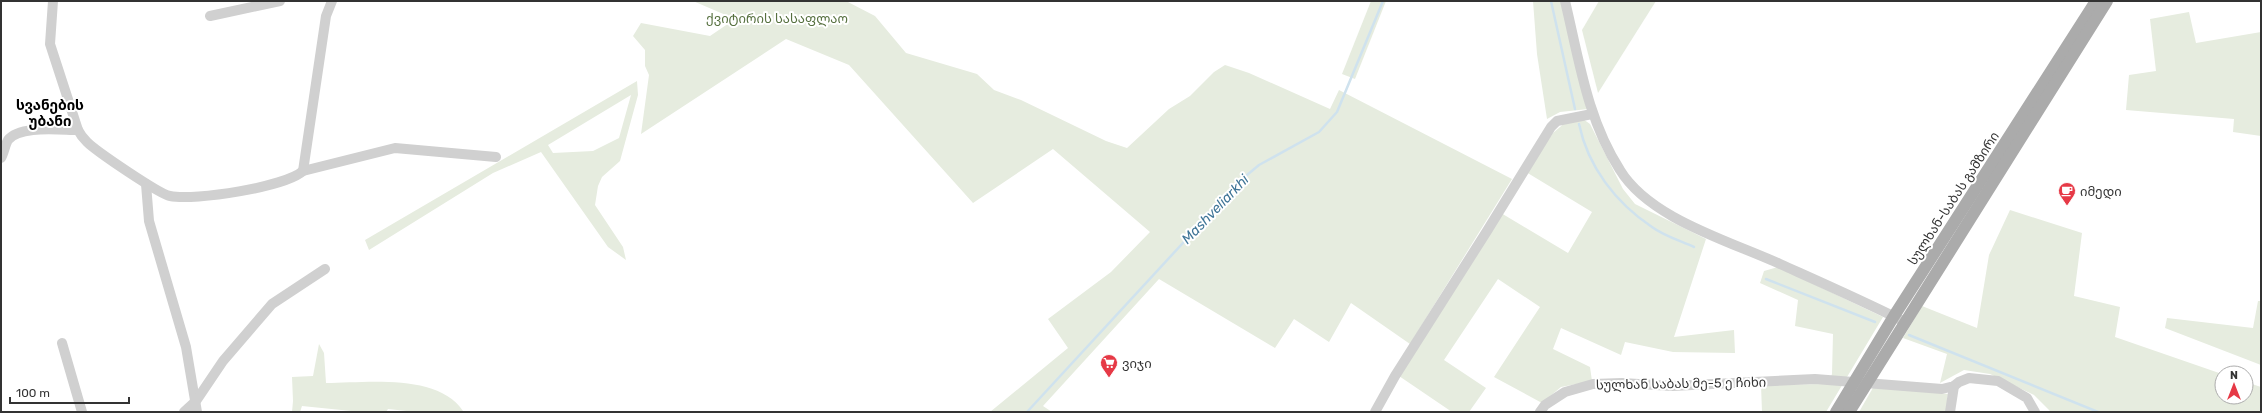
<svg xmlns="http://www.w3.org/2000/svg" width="2262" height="413" viewBox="0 0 2262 413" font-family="Rubik,'Noto Sans Georgian',sans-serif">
<rect width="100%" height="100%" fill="#fff"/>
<g fill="#e6ecdf" fill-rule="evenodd">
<polygon points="693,1 846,1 875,16 906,53 977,74 994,90 1021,100 1106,141 1127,148 1169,109 1190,96 1214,72 1225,65 1249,73 1330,109 1339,90 1512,179 1410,344 1351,303 1329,342 1294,319 1275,348 1159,279 1043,406 1052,412 990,412 1068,348 1048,319 1111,272 1150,232 1053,149 973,203 849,65 786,39 641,134 649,75 645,66 645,50 633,36 641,23 710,36 735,19"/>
<polygon points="1371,1 1386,1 1355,79 1342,74"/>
<polygon points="1533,1 1561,1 1588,109 1560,112 1547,119 1537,54"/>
<polygon points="1599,1 1656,1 1598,93 1582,30"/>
<polygon points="2189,12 2196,43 2261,32 2261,136 2233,132 2234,119 2126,110 2129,75 2156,71 2150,19"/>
<path d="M637,81l1,14 -18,66 -18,16 -4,9 -3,19 28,42 3,13 -18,-13 -67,-95 -48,21 -124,77 -4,-10zM631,95l-12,43 -26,13 -40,2 -5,-8z"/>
<polygon points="1583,119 1590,124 1623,189 1635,204 1706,239 1674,337 1734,330 1735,353 1673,352 1625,342 1621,355 1561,328 1553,349 1590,367 1592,381 1561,387 1542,403 1494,377 1540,307 1498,279 1444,360 1486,388 1469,412 1452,412 1399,376 1501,213 1568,253 1592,212 1526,172 1553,133 1567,121"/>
<polygon points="2010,210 2082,233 2074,296 2120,307 2115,337 2222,374 2222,397 2246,397 2246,382 2261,387 2261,412 2051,412 2034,395 1990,374 1964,370 1940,383 1947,354 1903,338 1922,306 1977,328 1989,255"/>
<polygon points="1778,267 1883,317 1826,412 1762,412 1761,385 1828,384 1832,374 1833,334 1795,326 1798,300 1760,283 1764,271"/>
<polygon points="2258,301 2261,301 2261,365 2165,328 2167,318 2253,328"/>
<path d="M319,344l5,9 2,30c40,0 112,-10 137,28l-47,1 -28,-3 -2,3h-25l-59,-6 -2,6h-8l1,-11 -1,-24 21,-1z"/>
<polygon points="1874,386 1948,394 1946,412 1859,412"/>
</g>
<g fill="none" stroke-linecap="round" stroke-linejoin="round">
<g stroke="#cfe2ee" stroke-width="2.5">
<polyline points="1551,1 1575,109"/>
<path d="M1579,124c9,43 37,79 73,103 12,9 29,14 42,20"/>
<polyline points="1766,279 1875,322"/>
<polyline points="1909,335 2098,412"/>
<polyline points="1027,412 1241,180 1259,165 1319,132 1337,112 1383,1"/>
</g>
<g stroke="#d0d0d0" stroke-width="10">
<path d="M1565,1c14,58 22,118 55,169 30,49 110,71 160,94 40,18 81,36 121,56"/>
<polyline points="210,16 280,1"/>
<path d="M78,130c2,4 5,8 9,12 9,9 72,52 83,54 25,5 115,-9 133,-25l92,-23 101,9"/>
<path d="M1,158c3,-5 4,-13 7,-18 11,-15 52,-10 70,-10l-28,-86 3,-43"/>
<polyline points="303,171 326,16 332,1"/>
<polyline points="146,184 149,221 186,347 197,412"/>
<polyline points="62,343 82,412"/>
<polyline points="184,412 196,401 223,361 272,304 325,269"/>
<polyline points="1375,412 1395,376 1487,231 1551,127 1557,121 1592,114"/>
<polyline points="1540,412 1545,405 1565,392 1593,384 1622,383 1672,386 1815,379 1942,389 1954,386 1959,382 1969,378 1998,381 2027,398 2035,412"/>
<polyline points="1950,412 1954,386"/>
</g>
<g stroke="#ababab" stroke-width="12">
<polyline points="1836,412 1894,316 2096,1"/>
<polyline points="1849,412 2107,1"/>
</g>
</g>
<defs>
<symbol id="cafe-pin" viewBox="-11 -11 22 30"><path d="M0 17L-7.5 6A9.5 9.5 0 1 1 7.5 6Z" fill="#e63946" stroke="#fff"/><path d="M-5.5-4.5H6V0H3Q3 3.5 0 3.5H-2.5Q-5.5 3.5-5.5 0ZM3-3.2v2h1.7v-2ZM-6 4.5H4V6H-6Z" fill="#fff"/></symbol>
<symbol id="supermarket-pin" viewBox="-11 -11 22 30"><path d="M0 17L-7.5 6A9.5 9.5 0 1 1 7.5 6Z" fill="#e63946" stroke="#fff"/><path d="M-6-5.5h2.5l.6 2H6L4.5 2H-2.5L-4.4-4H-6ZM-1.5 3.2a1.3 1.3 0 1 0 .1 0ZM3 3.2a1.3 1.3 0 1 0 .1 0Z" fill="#fff"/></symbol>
</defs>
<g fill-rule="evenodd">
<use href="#cafe-pin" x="2057" y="181" width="20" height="27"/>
<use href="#supermarket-pin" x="1099" y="353" width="20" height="27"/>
</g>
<g text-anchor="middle" stroke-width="4" stroke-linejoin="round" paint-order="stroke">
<g font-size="13" fill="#56703f" stroke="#fff">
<text x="777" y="23">ქვიტირის სასაფლაო</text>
</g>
<g font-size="13" fill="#333" stroke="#fff" text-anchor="start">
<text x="2080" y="196">იმედი</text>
<text x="1122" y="368">ვიჯი</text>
</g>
<g font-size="13" fill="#333" stroke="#fff">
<text transform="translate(1953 198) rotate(-57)" y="5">სულხან-საბას გამზირი</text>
<text transform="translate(1681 383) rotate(-1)" y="5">სულხან საბას მე-5 ე ჩიხი</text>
</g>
<g font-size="14" font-weight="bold" fill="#000" stroke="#fff">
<text x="50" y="110">სვანების<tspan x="50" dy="16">უბანი</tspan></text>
</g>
<g font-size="14" font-style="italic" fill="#3f7597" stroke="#fff">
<text transform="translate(1215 209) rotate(-46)" y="5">Mashveliarkhi</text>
</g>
</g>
<rect width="2262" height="413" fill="none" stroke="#333333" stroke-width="4"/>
<g transform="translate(2234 385)"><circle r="19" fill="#ffffff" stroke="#adadad"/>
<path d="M0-3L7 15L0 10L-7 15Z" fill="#e63946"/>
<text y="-6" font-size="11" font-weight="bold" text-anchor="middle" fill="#333333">N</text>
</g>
<path d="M10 397v6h119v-6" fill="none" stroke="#333333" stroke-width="2"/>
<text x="16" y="397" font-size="12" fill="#333333" stroke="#ffffff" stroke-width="3" paint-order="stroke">100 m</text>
</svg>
